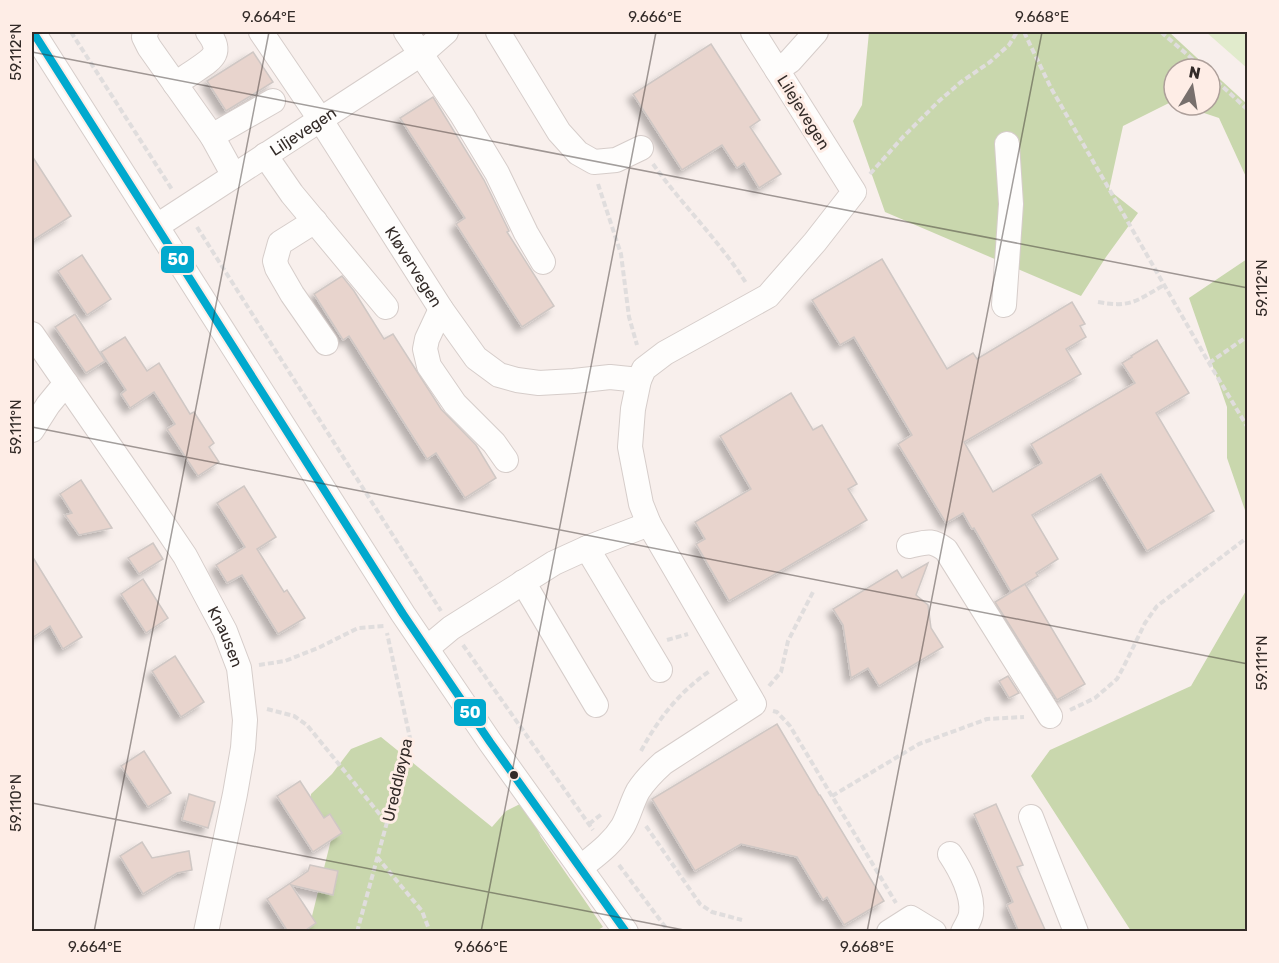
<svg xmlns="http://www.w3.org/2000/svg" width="1279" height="963" viewBox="0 0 1279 963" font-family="Rubik,sans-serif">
<defs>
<filter id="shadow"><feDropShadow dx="-5.5" dy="5.5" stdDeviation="3" flood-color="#0004"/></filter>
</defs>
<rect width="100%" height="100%" fill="#f8efec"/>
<polygon fill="#e1ebcc" points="1206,32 1247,32 1247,68"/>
<g fill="#c9d7ad">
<polygon points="869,32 1169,32 1209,69 1174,69 1174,103 1171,102 1123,126 1109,190 1138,213 1106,257 1081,296 885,212 853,121 862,105"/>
<polygon points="1210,70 1247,104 1247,179 1219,118 1180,105 1210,105"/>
<polygon points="1247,259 1247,516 1227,458 1227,407 1189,298"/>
<polygon points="1247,589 1247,931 1131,931 1031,776 1050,750 1191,686"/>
<polygon points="381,737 492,827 506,811 524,802 541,837 603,927 594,932 308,932 332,836 311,814 311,794 332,774 351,749"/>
</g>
<g fill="#e8d4cd" stroke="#cfc7c4" stroke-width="1.5" filter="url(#shadow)">
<polygon points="711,44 760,120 750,127 781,174 759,188 744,163 737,168 722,145 682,170 633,94"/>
<polygon points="253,52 273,82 226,111 207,81"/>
<polygon points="433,97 484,180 509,231 507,232 554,306 522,327 456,224 465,218 400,118"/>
<polygon points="32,156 71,216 32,241"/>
<polygon points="82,255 111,299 87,315 58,271"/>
<polygon points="882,259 947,369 973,353 977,359 1072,302 1085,324 1080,326 1086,337 1066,349 1081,374 964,442 993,492 1042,463 1031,444 1135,383 1122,363 1132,357 1131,356 1157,340 1189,393 1156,413 1214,511 1147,551 1101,474 1032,515 1058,559 1036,573 1038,576 1011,592 974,528 972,529 963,513 946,523 898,444 912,435 854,337 840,345 812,300"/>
<polygon points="342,276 354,291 384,339 393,334 441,409 476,445 496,478 465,498 436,453 427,459 349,336 343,340 314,294"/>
<polygon points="75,314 105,361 86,373 55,327"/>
<polygon points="125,337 147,371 159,363 190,414 194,412 214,443 209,447 219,462 198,476 167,429 175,424 154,392 130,408 121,394 126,390 101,352"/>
<polygon points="791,393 813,430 822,425 857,484 848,489 867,520 729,601 696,544 705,539 695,522 751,489 720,436"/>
<polygon points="81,480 112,528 79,535 65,515 72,513 60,494"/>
<polygon points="244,486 276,537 257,549 284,592 287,590 305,618 278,634 242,575 227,583 216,565 245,547 217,503"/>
<polygon points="153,543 163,559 139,574 128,558"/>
<polygon points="32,556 82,637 63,649 50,626 32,638"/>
<polygon points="928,563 916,595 928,605 931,628 943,647 879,686 868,668 851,678 843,625 833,609 897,570 902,578"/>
<polygon points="143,579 168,618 146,633 121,594"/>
<polygon points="1025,584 1085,684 1057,700 995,602"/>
<polygon points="175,656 204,702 181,717 152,671"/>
<polygon points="1008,676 1019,693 1009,698 999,681"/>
<polygon points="777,724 819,795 820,795 884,901 844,925 827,897 823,900 797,857 741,844 695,871 652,799"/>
<polygon points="144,751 171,793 148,807 121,766"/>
<polygon points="300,781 324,818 330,814 342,833 313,852 277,796"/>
<polygon points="189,794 215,802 208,828 182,820"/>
<polygon points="996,804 1023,865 1017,867 1046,932 1019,932 1007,905 1013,902 974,814"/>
<polygon points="142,842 152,858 189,851 192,870 177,873 143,894 120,856"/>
<polygon points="310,865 338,871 333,895 291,885 316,923 303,932 288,932 267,899 308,871"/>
</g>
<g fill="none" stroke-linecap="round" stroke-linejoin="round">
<defs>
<g id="minor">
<polyline points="33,32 403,614 490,742 626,932"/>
<polyline points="146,32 144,37 149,47 212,136 234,176"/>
<path id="s1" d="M261,32l59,87 121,190 35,49 23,17 18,5 22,3 35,-2 36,-4 29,3"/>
<polyline points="406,32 462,115 497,173 526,233 543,262"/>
<polyline points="498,32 559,132 578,153 594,162 616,160 641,148"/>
<polyline points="777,70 790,61 816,32"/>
<path d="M175,84c7,-5 14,-9 21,-14 18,-12 27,-18 12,-38"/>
<polyline points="212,136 273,101"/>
<polyline points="265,155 292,194 386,307"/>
<polyline points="315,221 280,243 275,261 277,268 292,294 326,343"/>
<path id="s2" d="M157,226l264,-172 25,-22"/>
<polyline points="1004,305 1011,204 1007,144"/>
<polyline points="441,309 427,339 425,349 429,366 455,404 494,443 506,460"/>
<path id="s3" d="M32,334l124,179 29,43 40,75 14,37 6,52 -2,28 -8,46 -29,138"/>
<polyline points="32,430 48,405 66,383"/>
<path d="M909,546c18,-4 22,-7 37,4l104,166"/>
<polyline points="587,548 660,670"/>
<polyline points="523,582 596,705"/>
<polyline points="427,648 451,628 554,563 587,548 649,524"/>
<polyline points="1031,817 1076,932"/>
<path d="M950,854c10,15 24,41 21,60 -1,6 -5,12 -8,18"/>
<path d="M580,868c16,-13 32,-24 43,-42 6,-11 9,-24 15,-35 7,-11 15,-19 25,-28l91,-59 -105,-180 -8,-20 -11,-57 3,-38 6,-29 5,-11 21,-16 103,-57 47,-54 39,-50 -101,-160"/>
<polyline points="889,932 911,918 934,932"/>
</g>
</defs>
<use href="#minor" stroke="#d6cdca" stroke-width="26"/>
<g stroke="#e0dddd" stroke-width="4" stroke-dasharray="6 3" stroke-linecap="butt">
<polyline points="71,32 173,191"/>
<polyline points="1024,32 1051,88 1209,363 1248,428"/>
<polyline points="1161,32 1204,69"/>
<polyline points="1210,75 1248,110"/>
<path d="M653,164c29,41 66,76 93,119"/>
<polyline points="870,174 902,138 939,101 961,82 990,62 1009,45 1017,32"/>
<polyline points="598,184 621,254 629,317 637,345"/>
<polyline points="197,227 441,611"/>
<path d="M1098,302c33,6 38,-1 66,-17"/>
<polyline points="1209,363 1248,336"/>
<polyline points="667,640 688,634"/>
<polyline points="463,645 593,830"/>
<polyline points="259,665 285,661 318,648 358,628 385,626"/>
<polyline points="769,686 781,672 788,641 814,590"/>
<polyline points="267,709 294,716 307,725 386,822"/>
<polyline points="1070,710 1095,698 1117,679 1124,666 1145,623 1157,606 1248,537"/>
<polyline points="773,711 777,712 790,726 896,903"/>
<path d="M641,751c17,-32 39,-60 69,-80"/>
<polyline points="832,796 919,744 987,719 1024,717"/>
<polyline points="589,824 603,813"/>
<polyline points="646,826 700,904 712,912 742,920"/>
<polyline points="377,857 422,911 430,932"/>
<polyline points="619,865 669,932"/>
<polyline points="357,932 410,738 387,633"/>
</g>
<use href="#minor" stroke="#fefdfc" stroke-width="24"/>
<defs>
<polyline id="bus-1" points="33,32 403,614 490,742 626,932"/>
</defs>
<use href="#bus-1" stroke="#feede6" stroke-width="12"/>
<use href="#bus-1" stroke="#00a9ce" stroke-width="8"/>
</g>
<path fill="none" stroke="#332b28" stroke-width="1.5" stroke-opacity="0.45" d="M32,52l1216,236M32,427l1216,237M32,803l662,129M94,932l175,-900M481,932l175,-900M867,932l175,-900"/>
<circle fill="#332b28" stroke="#feede6" stroke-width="2" cx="514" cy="775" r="5"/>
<g text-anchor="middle" stroke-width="6" stroke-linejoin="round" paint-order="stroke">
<g font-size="16" fill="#332b28" stroke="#feede6">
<text transform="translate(804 112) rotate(58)" y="6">Lilejevegen</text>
<text dy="6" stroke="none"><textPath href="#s2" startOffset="174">Liljevegen</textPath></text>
<text dy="6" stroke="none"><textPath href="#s1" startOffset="280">Kløvervegen</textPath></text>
<text dy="6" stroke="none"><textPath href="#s3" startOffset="360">Knausen</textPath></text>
<text transform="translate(397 780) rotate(-77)" y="6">Ureddløypa</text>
</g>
</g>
<g stroke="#feede6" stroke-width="2">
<rect x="160" y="245" width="35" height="29" rx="6" fill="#00a9ce"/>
<rect x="453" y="698" width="34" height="29" rx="6" fill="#00a9ce"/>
</g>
<g font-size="16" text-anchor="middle" font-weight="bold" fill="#fff">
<text x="178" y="265">50</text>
<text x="470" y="718">50</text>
</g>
<rect width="1279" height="963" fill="none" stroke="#feede6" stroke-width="66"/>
<g transform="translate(1192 87) rotate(11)"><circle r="28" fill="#feede6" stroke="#ad9f9a" stroke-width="1.5"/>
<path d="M0-4.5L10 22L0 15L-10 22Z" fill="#78706d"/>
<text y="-9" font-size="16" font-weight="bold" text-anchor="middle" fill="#332b28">N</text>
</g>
<rect x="33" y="33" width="1213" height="897" fill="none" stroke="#332b28" stroke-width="2"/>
<g font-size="15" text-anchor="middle" fill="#332b28">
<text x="269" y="22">9.664°E</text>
<text x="655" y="22">9.666°E</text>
<text x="1042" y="22">9.668°E</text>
<text transform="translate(16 52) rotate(-90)" y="5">59.112°N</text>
<text transform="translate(1262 288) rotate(-90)" y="5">59.112°N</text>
<text transform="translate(16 427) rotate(-90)" y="5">59.111°N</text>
<text transform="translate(1262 663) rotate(-90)" y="5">59.111°N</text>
<text transform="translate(16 803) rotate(-90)" y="5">59.110°N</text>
<text x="95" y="952">9.664°E</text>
<text x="481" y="952">9.666°E</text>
<text x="867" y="952">9.668°E</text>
</g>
</svg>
